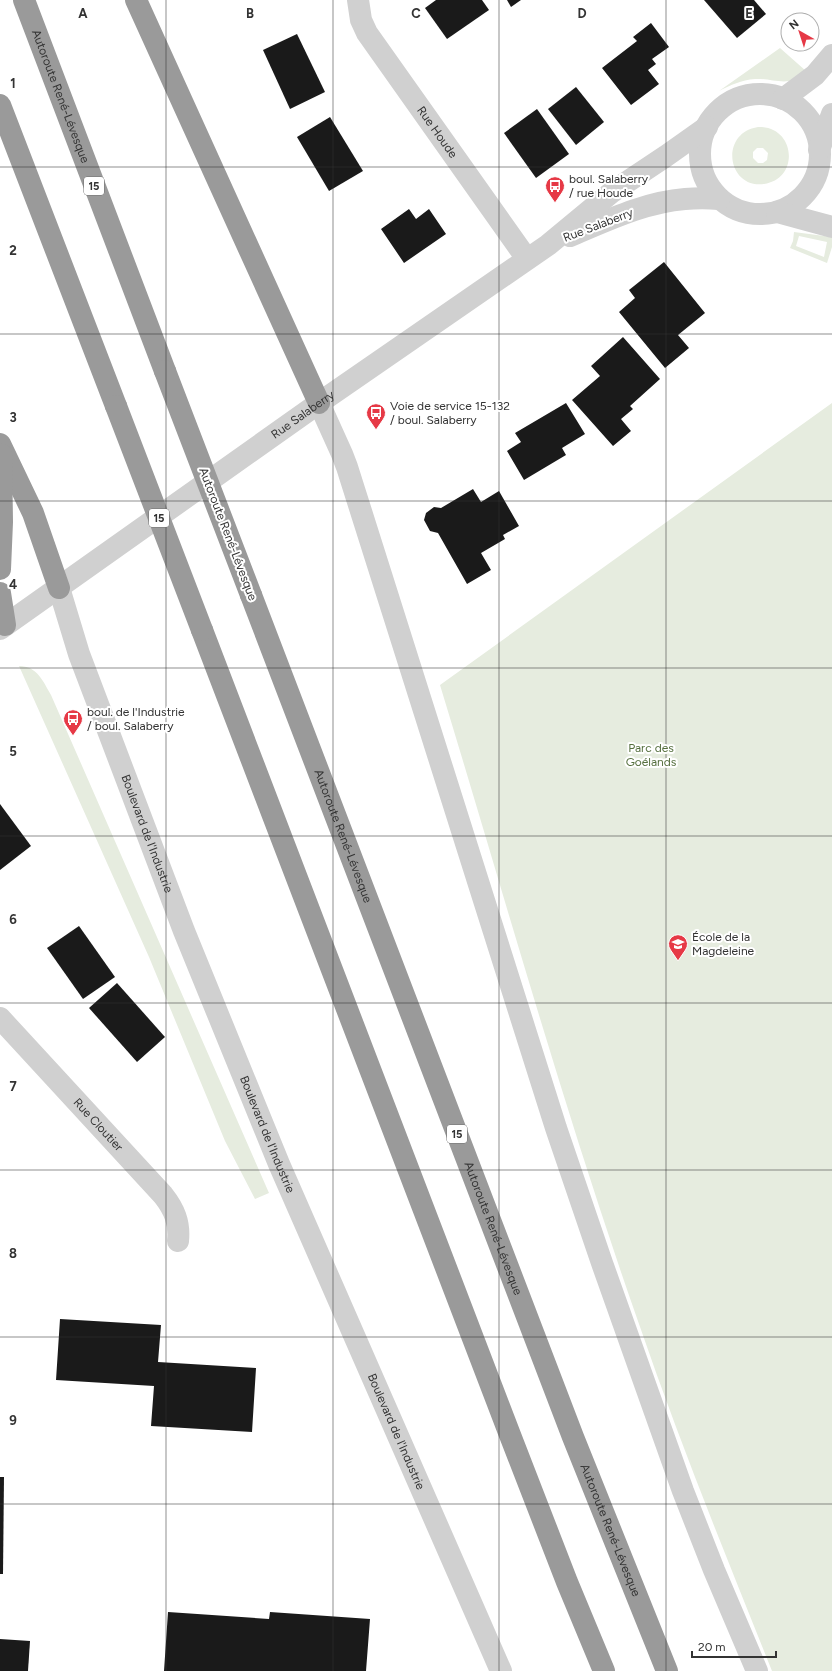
<svg xmlns="http://www.w3.org/2000/svg" width="832" height="1671" viewBox="0 0 832 1671" font-family="Figtree,sans-serif">
<rect width="100%" height="100%" fill="#fff"/>
<g fill="#e6ecdf" fill-rule="evenodd">
<path d="M780,48l26,23c-4,3 -9,7 -13,9 -11,4 -27,-2 -38,-1 -14,1 -24,6 -36,12z"/>
<path d="M758,127c38,-1 42,52 6,57 -37,5 -45,-51 -6,-57zM757,148h6l5,5 -1,7 -4,3h-5l-5,-5v-6z"/>
<path d="M794,232l38,5v10l-5,16 -37,-15 3,-7zM799,236l28,6 -3,15 -28,-11z"/>
<path d="M832,403v1268h-60c-46,-115 -93,-230 -133,-347 -74,-210 -134,-426 -199,-639z"/>
<path d="M19,666c18,0 24,15 32,29l218,498 -14,6 -30,-58 -76,-184z"/>
</g>
<g fill="#1a1a1a">
<polygon points="436,0 482,0 489,10 447,39 425,8"/>
<polygon points="507,0 521,0 511,7"/>
<polygon points="704,0 754,0 766,14 737,38"/>
<polygon points="651,23 669,47 652,59 656,64 648,70 659,84 631,105 602,68 637,41 633,37"/>
<polygon points="297,34 325,92 290,109 263,50"/>
<polygon points="576,87 604,122 576,145 548,109"/>
<polygon points="537,109 569,154 536,178 504,133"/>
<polygon points="330,117 363,171 329,191 297,137"/>
<polygon points="409,209 416,219 429,209 446,234 404,263 381,229"/>
<polygon points="664,262 705,313 678,335 689,348 665,368 619,312 635,298 629,290"/>
<polygon points="623,337 660,379 630,406 633,409 621,419 631,431 613,446 572,400 600,376 591,366"/>
<polygon points="566,403 585,434 562,448 566,455 524,480 507,451 521,442 515,433"/>
<polygon points="473,489 481,502 499,491 519,526 503,535 505,539 481,553 491,570 467,584 438,533 430,531 424,520 426,513 434,507 441,508"/>
<polygon points="0,804 31,846 0,870"/>
<polygon points="79,926 115,977 83,999 47,948"/>
<polygon points="117,983 165,1037 137,1062 89,1008"/>
<polygon points="60,1319 161,1325 158,1362 256,1368 252,1432 151,1426 154,1386 56,1380"/>
<polygon points="0,1477 4,1477 3,1574 0,1574"/>
<polygon points="168,1612 269,1619 270,1612 370,1619 366,1671 164,1671"/>
<polygon points="0,1639 30,1641 28,1671 0,1671"/>
</g>
<g fill="none" stroke-linecap="round" stroke-linejoin="round">
<g stroke="#d0d0d0" stroke-width="22">
<path id="s1" d="M358,0l3,20 6,13 160,226"/>
<circle cx="760" cy="154" r="60"/>
<polyline points="783,99 815,75 832,55"/>
<polyline points="819,150 832,114"/>
<polyline points="777,212 832,227"/>
<path d="M570,236c36,-15 75,-34 115,-37 11,-1 23,-1 34,0"/>
<polyline points="319,403 342,454 347,467 556,1128 602,1263 683,1491 714,1570 757,1671"/>
<path id="s2" d="M59,588l20,66 105,277 95,233 222,507"/>
<path id="s3" d="M0,629l319,-226 229,-158 64,-53 54,-36 41,-29"/>
<path id="s4" d="M0,1018l163,177c11,14 17,27 15,46"/>
</g>
<g stroke="#9a9a9a" stroke-width="22">
<path id="s5" d="M24,0l141,371"/>
<polyline points="136,0 319,403"/>
<polyline points="0,105 116,406"/>
<polyline points="0,444 33,513 59,588"/>
<polyline points="0,569 2,522 1,454"/>
<polyline points="0,593 5,625"/>
<path id="s6" d="M251,595l322,842 94,234"/>
<polyline points="202,630 510,1435 567,1582 604,1671"/>
</g>
<g stroke="#9a9a9a" stroke-width="22">
<polyline points="165,371 251,595"/>
<polyline points="116,406 202,630"/>
</g>
</g>
<path fill="none" stroke="#333" stroke-width="1" stroke-opacity="0.55" d="M166,0v1671M333,0v1671M499,0v1671M666,0v1671M0,167h832M0,334h832M0,501h832M0,668h832M0,836h832M0,1003h832M0,1170h832M0,1337h832M0,1504h832"/>
<defs>
<symbol id="bus-pin" viewBox="-11 -11 22 30"><path d="M0 17L-7.5 6A9.5 9.5 0 1 1 7.5 6Z" fill="#e63946" stroke="#fff"/><path d="M-5-6H5V4H4V6H2V4H-2V6H-4V4H-5ZM-3.5-4V0h7V-4ZM-3.5 1.2v1.5H-2V1.2ZM2 1.2v1.5H3.5V1.2Z" fill="#fff"/></symbol>
<symbol id="school-pin" viewBox="-11 -11 22 30"><path d="M0 17L-7.5 6A9.5 9.5 0 1 1 7.5 6Z" fill="#e63946" stroke="#fff"/><path d="M0-5L7-2L0 1L-7-2ZM-4 1L0 2.5L4 1V4Q0 6-4 4Z" fill="#fff"/></symbol>
</defs>
<g fill-rule="evenodd">
<use href="#bus-pin" x="544" y="175" width="22" height="30"/>
<use href="#bus-pin" x="365" y="402" width="22" height="30"/>
<use href="#bus-pin" x="62" y="708" width="22" height="30"/>
<use href="#school-pin" x="667" y="933" width="22" height="30"/>
</g>
<g text-anchor="middle" stroke-width="4" stroke-linejoin="round" paint-order="stroke">
<g fill="#fff" stroke="#707070" stroke-width="1">
<rect x="84" y="177" width="20" height="18" rx="3"/>
<rect x="149" y="509" width="20" height="18" rx="3"/>
<rect x="447" y="1125" width="20" height="18" rx="3"/>
</g>
<g font-size="11" font-weight="bold" fill="#333">
<text x="94" y="190">15</text>
<text x="159" y="522">15</text>
<text x="457" y="1138">15</text>
</g>
<g font-size="12" fill="#333" stroke="#fff">
<text dy="4" stroke="none"><textPath href="#s5" startOffset="103">Autoroute René-Lévesque</textPath></text>
<text dy="4" stroke="none"><textPath href="#s1" startOffset="156">Rue Houde</textPath></text>
<text transform="translate(598 225) rotate(-21)" y="4">Rue Salaberry</text>
<text dy="4" stroke="none"><textPath href="#s3" startOffset="371">Rue Salaberry</textPath></text>
<text transform="translate(228 534) rotate(69)" y="4">Autoroute René-Lévesque</text>
<text dy="4" stroke="none"><textPath href="#s2" startOffset="261">Boulevard de l'Industrie</textPath></text>
<text dy="4" stroke="none"><textPath href="#s6" startOffset="258">Autoroute René-Lévesque</textPath></text>
<text dy="4" stroke="none"><textPath href="#s4" startOffset="145">Rue Cloutier</textPath></text>
<text dy="4" stroke="none"><textPath href="#s2" startOffset="585">Boulevard de l'Industrie</textPath></text>
<text dy="4" stroke="none"><textPath href="#s6" startOffset="678">Autoroute René-Lévesque</textPath></text>
<text dy="4" stroke="none"><textPath href="#s2" startOffset="909">Boulevard de l'Industrie</textPath></text>
<text dy="4" stroke="none"><textPath href="#s6" startOffset="1002">Autoroute René-Lévesque</textPath></text>
</g>
<g font-size="12" fill="#333" stroke="#fff" text-anchor="start">
<text x="569" y="183">boul. Salaberry<tspan x="569" dy="14">/ rue Houde</tspan></text>
<text x="390" y="410">Voie de service 15-132<tspan x="390" dy="14">/ boul. Salaberry</tspan></text>
<text x="87" y="716">boul. de l'Industrie<tspan x="87" dy="14">/ boul. Salaberry</tspan></text>
<text x="692" y="941">École de la<tspan x="692" dy="14">Magdeleine</tspan></text>
</g>
<g font-size="12" fill="#56703f" stroke="#fff">
<text x="651" y="752">Parc des<tspan x="651" dy="14">Goélands</tspan></text>
</g>
</g>
<g font-size="13" text-anchor="middle" font-weight="bold" fill="#333" stroke="#fff" stroke-width="4" stroke-linejoin="round" paint-order="stroke">
<text x="83" y="18">A</text>
<text x="250" y="18">B</text>
<text x="416" y="18">C</text>
<text x="582" y="18">D</text>
<text x="749" y="18">E</text>
<text x="13" y="88">1</text>
<text x="13" y="255">2</text>
<text x="13" y="422">3</text>
<text x="13" y="589">4</text>
<text x="13" y="756">5</text>
<text x="13" y="924">6</text>
<text x="13" y="1091">7</text>
<text x="13" y="1258">8</text>
<text x="13" y="1425">9</text>
</g>
<g transform="translate(800 32) rotate(321)"><circle r="19" fill="#ffffff" stroke="#adadad"/>
<path d="M0-3L7 15L0 10L-7 15Z" fill="#e63946"/>
<text y="-6" font-size="11" font-weight="bold" text-anchor="middle" fill="#333333">N</text>
</g>
<path d="M692 1651v6h84v-6" fill="none" stroke="#333333" stroke-width="2"/>
<text x="698" y="1651" font-size="12" fill="#333333" stroke="#ffffff" stroke-width="3" paint-order="stroke">20 m</text>
</svg>
